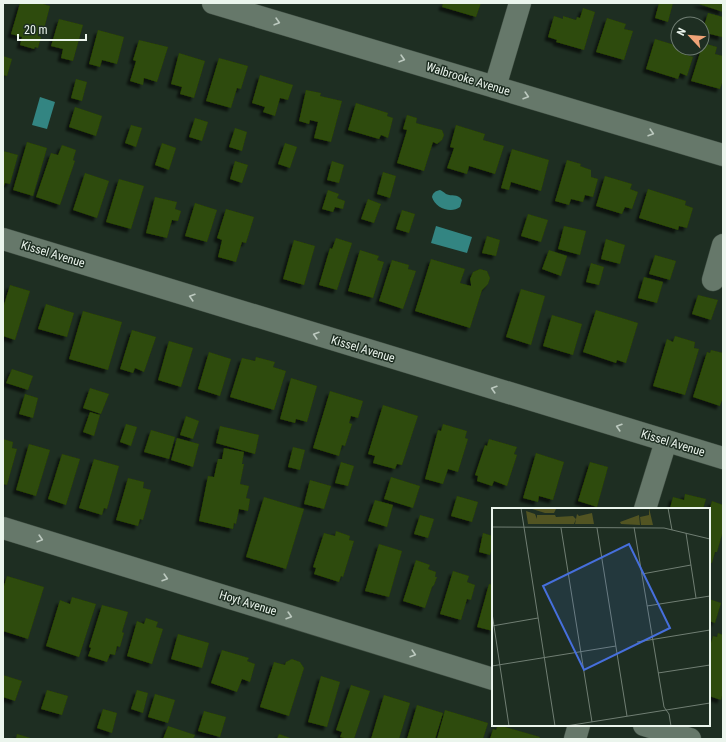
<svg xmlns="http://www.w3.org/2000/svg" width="726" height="742" viewBox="0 0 726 742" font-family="'Roboto Condensed',sans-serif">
<defs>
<filter id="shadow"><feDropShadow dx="-3.5" dy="3.5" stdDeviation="1" flood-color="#0009"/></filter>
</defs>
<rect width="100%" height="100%" fill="#1e2e22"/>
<g fill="#338582">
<polygon points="40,97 55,102 47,129 32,125"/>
<path d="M440,190c2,1 4,2 6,4 6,3 11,-1 16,6l-2,7c-9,7 -25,1 -28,-10 1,-4 3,-6 8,-7z"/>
<polygon points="436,226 472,237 467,253 431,243"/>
</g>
<g fill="#2e4b07" filter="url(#shadow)">
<polygon points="20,3 40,3 50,6 44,29 40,28 38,36 41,37 38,48 35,47 34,49 20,45 22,37 11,34"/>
<polygon points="443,3 481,3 476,17 442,7"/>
<polygon points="659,3 673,3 668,22 655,18"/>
<polygon points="696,3 723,3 723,12"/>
<polygon points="583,8 595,12 584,50 556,42 557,40 548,37 554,16 563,19 563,16 576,20 577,17 580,18"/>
<polygon points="708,13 723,17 722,37 702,32"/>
<polygon points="607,18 626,24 624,29 633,31 624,60 596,52"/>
<polygon points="59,19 83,25 73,61 61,58 63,49 51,46"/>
<polygon points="98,30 124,37 117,64 102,60 100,67 89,64"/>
<polygon points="655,39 678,46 678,48 688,49 686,55 693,57 687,76 680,73 678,79 646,69"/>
<polygon points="139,40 168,47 157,82 144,78 143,85 130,81 136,61 133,60"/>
<polygon points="703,43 717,47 715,54 723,56 723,80 720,89 691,81"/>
<polygon points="179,53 205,61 194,98 180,94 182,87 171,84"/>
<polygon points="3,56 12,59 7,76 3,75"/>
<polygon points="219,58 248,66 241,89 237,88 231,108 206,101"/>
<polygon points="260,75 293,85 288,100 280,98 275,116 263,112 265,107 252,103"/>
<polygon points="76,79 87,82 82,101 71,98"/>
<polygon points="306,90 321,93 320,96 342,101 331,142 314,138 318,122 310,120 309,124 299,121"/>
<polygon points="356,103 388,113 387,116 393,118 388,138 381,135 379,139 348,130"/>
<polygon points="75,107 102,116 96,136 69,127"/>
<polygon points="407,115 417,118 416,123 442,130 444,135 442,140 437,144 433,142 424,171 397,163 407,130 403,129"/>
<polygon points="195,118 208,122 202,141 189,137"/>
<polygon points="131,125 142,128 136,147 125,143"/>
<polygon points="456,125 485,134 483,140 504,146 495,174 469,166 467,174 447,168 454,148 450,147"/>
<polygon points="235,128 247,132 242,151 229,147"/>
<polygon points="27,142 47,148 33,196 13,190"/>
<polygon points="162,143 176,148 169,170 155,165"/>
<polygon points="285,143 297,147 290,168 278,164"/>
<polygon points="62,145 76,150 73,160 75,161 60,205 36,197 51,153 58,155"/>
<polygon points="512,149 549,160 541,191 511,182 509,190 501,188"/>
<polygon points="3,151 18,155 10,184 5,183 3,189"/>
<polygon points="567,160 581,164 580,166 591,170 591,177 598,179 593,197 585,195 583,202 571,199 569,205 555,201"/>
<polygon points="235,161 248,165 242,183 230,179"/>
<polygon points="332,161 344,165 339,183 327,180"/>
<polygon points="383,172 396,176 390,198 377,194"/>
<polygon points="85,173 109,181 97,218 73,210"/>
<polygon points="605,176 632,184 630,189 638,192 632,209 625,207 622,214 596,206"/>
<polygon points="119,179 144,186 131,229 106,222"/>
<polygon points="648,189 686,201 685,205 693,208 687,228 679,226 678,230 639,218"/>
<polygon points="328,190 339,194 337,198 345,201 343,209 335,207 333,212 322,209"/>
<polygon points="155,197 177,202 175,209 181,211 178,221 172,220 167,238 146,233"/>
<polygon points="368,199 381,204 374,223 361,219"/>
<polygon points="195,203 217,210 207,242 185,236"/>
<polygon points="226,209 254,217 246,243 242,242 236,262 218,257 222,240 217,238"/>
<polygon points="402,210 415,214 409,233 396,229"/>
<polygon points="528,214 548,220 541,242 521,236"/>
<polygon points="564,226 586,231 580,255 558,249"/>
<polygon points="487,236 500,240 496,256 482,253"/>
<polygon points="336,238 352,243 337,290 319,285 330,248 332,249"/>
<polygon points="606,239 625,245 620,264 601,259"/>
<polygon points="294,240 315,246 304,285 283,279"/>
<polygon points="360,250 379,256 377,260 384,262 373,298 348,291"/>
<polygon points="549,250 567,256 561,276 542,269"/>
<polygon points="655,255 676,261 670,280 649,274"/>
<polygon points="431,259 465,269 460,283 471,286 471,284 470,279 473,272 480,269 487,271 490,278 488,284 482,290 470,328 415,311"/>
<polygon points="392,260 409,265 408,269 416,271 403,309 379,301"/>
<polygon points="591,263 604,267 599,285 586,282"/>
<polygon points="644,277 663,282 657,303 638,298"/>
<polygon points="10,285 30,291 15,340 3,336 3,308"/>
<polygon points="521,289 545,296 531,345 506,337"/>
<polygon points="698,295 718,300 711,320 692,314"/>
<polygon points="46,304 74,313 67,337 38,329"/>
<polygon points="596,310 638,323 626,363 617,360 616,363 583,352"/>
<polygon points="83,311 122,322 108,370 69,359"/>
<polygon points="552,315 582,324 573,355 543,346"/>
<polygon points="132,330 156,337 144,372 135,368 133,373 120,369"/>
<polygon points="675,336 695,342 694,348 699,349 685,395 653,386 667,339 673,342"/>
<polygon points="169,341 193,348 181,387 158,380"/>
<polygon points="711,350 723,353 723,397 720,406 693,397 707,352 710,353"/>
<polygon points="209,352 231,359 220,396 198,389"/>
<polygon points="256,357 275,362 273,367 286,371 274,410 230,397 242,358 255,361"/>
<polygon points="12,369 33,376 28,390 6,383"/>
<polygon points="291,378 317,386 307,422 296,419 295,423 280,419"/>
<polygon points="90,388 109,394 101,414 83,408"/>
<polygon points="330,391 363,401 358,418 351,416 349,423 352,424 345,446 342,445 339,456 313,448"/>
<polygon points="25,394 38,398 33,418 19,414"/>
<polygon points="383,405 418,416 402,465 397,464 395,469 373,463 375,456 368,454"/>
<polygon points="90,412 100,415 94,436 83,432"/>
<polygon points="186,416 199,421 193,439 180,435"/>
<polygon points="126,424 137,427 131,446 120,442"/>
<polygon points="443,424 467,431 465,438 468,439 458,472 448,469 443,484 425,479 438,430 441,431"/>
<polygon points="220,426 259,435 255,454 216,443"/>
<polygon points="151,430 175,437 169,459 144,452"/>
<polygon points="177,438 199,444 193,467 171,460"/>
<polygon points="3,439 13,442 12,448 17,449 7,485 3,484"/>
<polygon points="489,439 517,447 514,454 517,455 507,486 494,481 492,486 477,481 478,476 475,475 485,445 487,446"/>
<polygon points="29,444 50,450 36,496 16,490"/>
<polygon points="293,447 305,450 300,470 288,467"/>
<polygon points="224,448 244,452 242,464 244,464 240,484 249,486 246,498 250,499 248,511 239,509 236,524 234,523 233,529 199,521 208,476 214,477 218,459 222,459"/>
<polygon points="536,453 564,462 553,500 539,496 538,502 523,498"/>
<polygon points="62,454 80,459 66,505 48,499"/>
<polygon points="94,459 119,466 107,509 104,508 102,515 79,508"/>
<polygon points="341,462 354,466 348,486 335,483"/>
<polygon points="590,462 608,467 597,507 578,501"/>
<polygon points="391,477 420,486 413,508 384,499"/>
<polygon points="128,478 144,482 143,488 151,490 143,520 140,519 138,526 116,520"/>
<polygon points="310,480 331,486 324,509 304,504"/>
<polygon points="685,494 706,499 703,509 670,508 673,497 684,500"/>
<polygon points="457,496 478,502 472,522 451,516"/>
<polygon points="264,497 304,509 286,569 246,557"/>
<polygon points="375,500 393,505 387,527 368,521"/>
<polygon points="712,501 723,505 723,531 717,552 715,552 712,563 709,562 709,511"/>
<polygon points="420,515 434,519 428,538 414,534"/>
<polygon points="336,531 350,536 349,540 354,541 343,577 341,576 339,582 314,574 316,568 313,567 324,533 335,536"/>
<polygon points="483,533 493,536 493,542 490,555 479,552"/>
<polygon points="379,544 402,551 389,597 365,591"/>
<polygon points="416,560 430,565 428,569 436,572 435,577 437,577 434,585 432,587 425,608 403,601"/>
<polygon points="453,571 469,576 467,582 475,585 471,600 467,599 461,620 440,614"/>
<polygon points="7,576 44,587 28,639 3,631 3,589"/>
<polygon points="489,584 493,585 493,631 477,627"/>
<polygon points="72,597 96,604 79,657 46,646 60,600 70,604"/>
<polygon points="709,599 721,603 715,623 709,621"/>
<polygon points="102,605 128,612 122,632 124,633 120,647 117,646 115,655 110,654 107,662 88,656 91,648 89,647"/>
<polygon points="146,618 158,622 156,627 163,629 152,664 127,656 137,621 144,624"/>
<polygon points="718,633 723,635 723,692 721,700 709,696 709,649 713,636 717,637"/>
<polygon points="178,634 209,643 202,668 171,659"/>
<polygon points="222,650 249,658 247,661 255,664 250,682 242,679 237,692 211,683"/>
<polygon points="292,659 300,662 304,668 289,716 260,707 274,662 285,665 286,662"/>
<polygon points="3,675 22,681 15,701 3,697"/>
<polygon points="321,676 340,682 327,727 308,722"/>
<polygon points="351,685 370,691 354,739 347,739 340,737 342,732 336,730"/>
<polygon points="47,690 68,696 62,715 41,709"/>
<polygon points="137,690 148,693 143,713 131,709"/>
<polygon points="155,694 175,700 168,723 148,717"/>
<polygon points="384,695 410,703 399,739 371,739"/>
<polygon points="417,705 443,713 435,739 407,739"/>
<polygon points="103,709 117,713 112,733 97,728"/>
<polygon points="445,710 488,723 483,739 437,739"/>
<polygon points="204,711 226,717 220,737 198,731"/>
<polygon points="498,725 540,737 539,739 490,739 493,729 496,730"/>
<polygon points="168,726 195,735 193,739 163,739"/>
<polygon points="17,734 34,739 16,739"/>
<polygon points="279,734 293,739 277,739"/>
</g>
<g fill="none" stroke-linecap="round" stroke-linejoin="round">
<defs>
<g id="minor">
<polyline points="213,3 723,155"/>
<polyline points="495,87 520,3"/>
<polyline points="3,239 723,458"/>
<polyline points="713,280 723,245"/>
<polyline points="645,509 666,441"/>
<polyline points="3,528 493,679"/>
<polyline points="644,725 690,739"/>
<polyline points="575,739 579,725"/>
</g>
</defs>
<use href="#minor" stroke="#3e4c41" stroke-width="23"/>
<use href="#minor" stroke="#66786a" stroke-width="22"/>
</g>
<defs><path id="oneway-chevron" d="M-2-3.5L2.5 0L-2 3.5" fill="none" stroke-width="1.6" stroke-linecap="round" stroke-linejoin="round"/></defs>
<g stroke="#bcc9bf">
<use href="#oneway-chevron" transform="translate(277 22) rotate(16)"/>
<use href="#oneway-chevron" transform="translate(402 59) rotate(16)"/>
<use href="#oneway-chevron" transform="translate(526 96) rotate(17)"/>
<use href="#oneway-chevron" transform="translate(651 133) rotate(17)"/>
<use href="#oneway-chevron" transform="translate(192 297) rotate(-163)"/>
<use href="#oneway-chevron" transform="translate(316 335) rotate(-163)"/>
<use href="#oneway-chevron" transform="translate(494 389) rotate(-163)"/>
<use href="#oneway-chevron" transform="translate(619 427) rotate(-163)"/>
<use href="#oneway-chevron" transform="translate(40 539) rotate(17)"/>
<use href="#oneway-chevron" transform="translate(165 578) rotate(17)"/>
<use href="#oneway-chevron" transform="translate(289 616) rotate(17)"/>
<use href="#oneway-chevron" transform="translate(413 654) rotate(17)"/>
</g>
<g text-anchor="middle" stroke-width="3" stroke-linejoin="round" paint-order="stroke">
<g font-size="12" fill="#ebf5ed" stroke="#1e2e22">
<text transform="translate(468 79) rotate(17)" y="4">Walbrooke Avenue</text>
<text transform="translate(53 254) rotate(17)" y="4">Kissel Avenue</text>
<text transform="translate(363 349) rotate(17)" y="4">Kissel Avenue</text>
<text transform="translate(673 443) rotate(17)" y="4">Kissel Avenue</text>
<text transform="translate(248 603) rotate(17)" y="4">Hoyt Avenue</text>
</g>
</g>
<g transform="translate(492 508)">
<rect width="218" height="218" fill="#1e2e22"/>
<path d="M37,0l17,1h10l-2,4h-9zM157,0l4,17h-12l-1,-8 9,-2zM34,3l9,3 2,5v-4h18l1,2 17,-1 3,3 -2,5h-46zM100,5l2,11h-19l2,-10 2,2zM147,7l1,10 -19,-1 -1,-2z" fill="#525422"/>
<path fill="none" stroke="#707e73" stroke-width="1" d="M29,0l34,218M176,0l4,22M0,19l172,1 46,11M142,19l30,180 5,7 2,12M69,20l31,194M105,20l30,188M194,25l10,65M150,66l49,-9M155,98l63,-10M0,105l17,113M0,118l46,-8M145,134l73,-12M0,158l124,-20M166,165l52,-8M74,218l144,-23"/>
<path fill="#466fdc" fill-opacity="0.15" stroke="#466fdc" stroke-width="2" d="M137,36l41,84 -86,42 -41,-84z"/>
<rect width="218" height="218" fill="none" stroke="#ebf5ed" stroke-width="2"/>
</g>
<rect width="726" height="742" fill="none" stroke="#ebf5ed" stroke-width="8"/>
<g transform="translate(690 36) rotate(296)"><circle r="19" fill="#1e2e22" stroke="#707e73"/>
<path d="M0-3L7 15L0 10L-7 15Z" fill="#efa377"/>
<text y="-6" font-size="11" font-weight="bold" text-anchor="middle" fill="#ebf5ed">N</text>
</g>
<path d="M18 34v6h68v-6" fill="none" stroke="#ebf5ed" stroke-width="2"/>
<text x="24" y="34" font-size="12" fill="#ebf5ed" stroke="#1e2e22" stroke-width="3" paint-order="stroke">20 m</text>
</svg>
